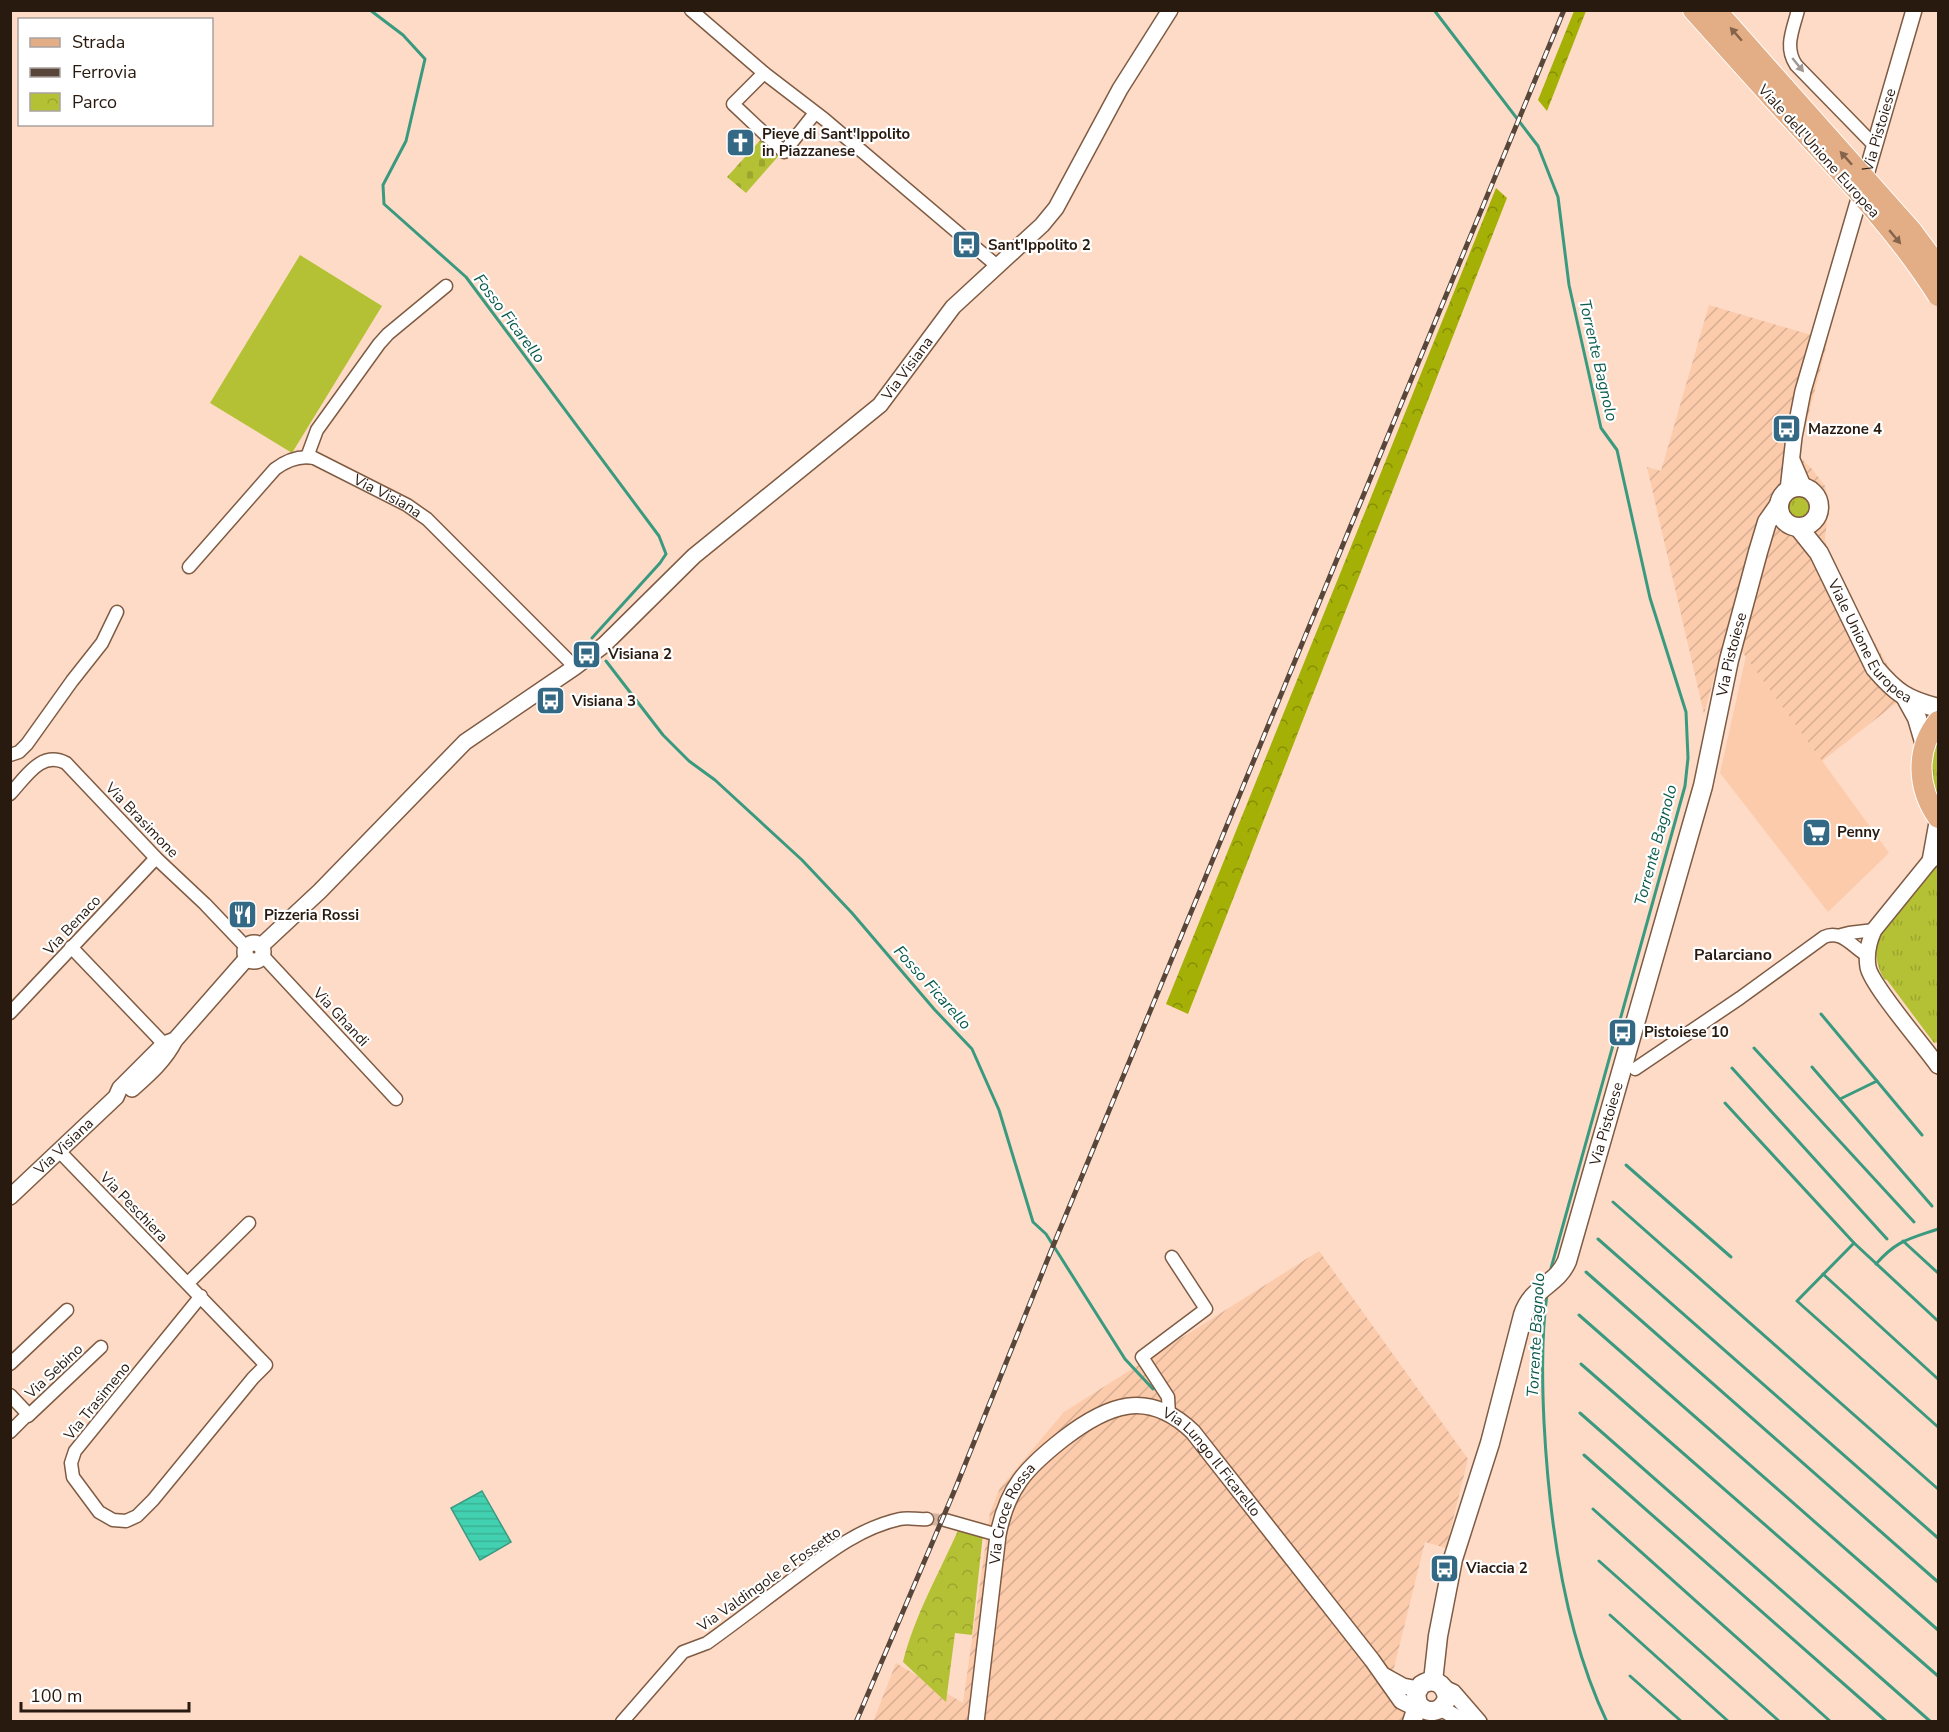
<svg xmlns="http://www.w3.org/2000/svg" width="1949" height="1732" viewBox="0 0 1949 1732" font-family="'Nunito Sans',sans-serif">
<defs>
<pattern id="industrial-furrows" width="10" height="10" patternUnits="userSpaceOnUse" patternTransform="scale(1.5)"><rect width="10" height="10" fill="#fccbab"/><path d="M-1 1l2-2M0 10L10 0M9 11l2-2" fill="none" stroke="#d8ae92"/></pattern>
<pattern id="grass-tufts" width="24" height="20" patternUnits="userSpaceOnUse" patternTransform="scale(1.5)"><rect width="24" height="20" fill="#b5c134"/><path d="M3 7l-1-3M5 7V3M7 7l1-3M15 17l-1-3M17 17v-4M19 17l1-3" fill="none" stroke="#9ca52d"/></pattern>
<pattern id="forest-crowns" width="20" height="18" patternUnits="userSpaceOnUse" patternTransform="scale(1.5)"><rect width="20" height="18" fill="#a5b006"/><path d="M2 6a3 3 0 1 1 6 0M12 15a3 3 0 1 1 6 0" fill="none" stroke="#868e06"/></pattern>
<pattern id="cemetery-stones" width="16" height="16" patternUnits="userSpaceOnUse" patternTransform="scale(1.5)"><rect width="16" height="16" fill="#b5c134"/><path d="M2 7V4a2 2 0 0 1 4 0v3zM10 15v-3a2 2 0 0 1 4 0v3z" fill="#9ca52d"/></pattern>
<pattern id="park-crowns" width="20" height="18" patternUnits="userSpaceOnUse" patternTransform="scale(1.5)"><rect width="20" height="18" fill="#b5c134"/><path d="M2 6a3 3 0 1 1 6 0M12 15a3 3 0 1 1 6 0" fill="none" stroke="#9ca52d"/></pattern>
<pattern id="water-rules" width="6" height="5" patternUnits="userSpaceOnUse" patternTransform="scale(1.5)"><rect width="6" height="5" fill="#42d1b0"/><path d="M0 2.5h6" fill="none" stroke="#3ab396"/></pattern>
</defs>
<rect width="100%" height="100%" fill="#fddbc6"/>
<polygon fill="#fccbab" points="1746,656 1889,853 1828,912 1720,773"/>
<g fill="url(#industrial-furrows)">
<polygon points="1709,305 1828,340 1798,455 1812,469 1825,486 1829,501 1825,539 1830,563 1893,675 1913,690 1822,761 1727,631 1704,714 1647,467 1661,471"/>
<polygon points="1319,1251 1468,1459 1446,1548 1425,1542 1387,1696 1407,1712 1405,1721 873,1722 896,1663 963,1703 990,1513 1000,1488 1064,1412"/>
</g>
<g fill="url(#grass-tufts)">
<circle cx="1798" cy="508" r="12"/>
<path d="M1938,740v61c-8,-20 -9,-41 0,-61z"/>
<path d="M1938,861v181l-4,1 -47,-63 -3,-1c-9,-16 -11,-33 -1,-49z"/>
</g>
<g fill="url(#forest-crowns)">
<polygon points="1574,11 1586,11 1547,111 1538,100"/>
<polygon points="1496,188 1507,198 1188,1014 1166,1004"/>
</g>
<polygon fill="url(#cemetery-stones)" points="764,136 782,152 746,193 727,177"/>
<path fill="url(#park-crowns)" d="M959,1528l24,6 -11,101 -17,-2 -9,69 -43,-40c12,-48 37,-90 56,-134z"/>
<polygon fill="#b5c134" points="300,255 382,306 292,453 210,403"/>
<polygon fill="url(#water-rules)" stroke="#3a9a80" stroke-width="1.5" points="482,1491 511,1542 480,1560 451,1508"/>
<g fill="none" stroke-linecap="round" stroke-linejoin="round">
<g stroke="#3a9a80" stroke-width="3">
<polyline points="370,10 403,35 425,59 406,141 383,185 384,204 466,277 659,536 666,554 660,563 592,638"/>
<polyline points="1434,10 1538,146 1558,197 1569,285 1601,428 1617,450 1650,598 1686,712 1688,758 1685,786 1550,1272"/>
<polyline points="606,661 663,735 689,761 715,780 802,860 852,913 934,1009 972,1049 999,1110 1033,1222 1046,1234 1125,1359 1153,1389"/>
<polyline points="1821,1014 1922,1135"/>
<polyline points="1754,1048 1914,1222"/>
<polyline points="1812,1067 1932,1206"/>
<polyline points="1732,1068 1887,1239"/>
<polyline points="1840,1099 1877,1081"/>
<polyline points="1725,1103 1854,1243 1938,1321"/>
<polyline points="1626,1165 1731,1257"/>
<polyline points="1613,1202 1938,1489"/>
<polyline points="1598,1239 1938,1538"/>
<polyline points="1903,1241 1938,1273"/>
<polyline points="1854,1243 1797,1301 1938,1427"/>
<path d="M1876,1264c21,-24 33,-25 62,-35"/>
<polyline points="1586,1272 1938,1582"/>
<polyline points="1823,1274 1938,1379"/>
<path d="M1547,1294c-6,42 -5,86 -3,128 5,98 20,210 63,300"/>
<polyline points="1579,1315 1938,1630"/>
<polyline points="1581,1364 1938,1676"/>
<polyline points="1580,1413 1931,1722"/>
<polyline points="1584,1455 1887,1722"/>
<polyline points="1593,1509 1831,1722"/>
<polyline points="1599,1561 1780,1722"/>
<polyline points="1610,1615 1729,1722"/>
<polyline points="1630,1676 1682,1722"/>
</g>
<polyline stroke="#d3b4a2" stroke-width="12" stroke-dasharray="12 6" stroke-linecap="butt" points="927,1519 945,1520"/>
<defs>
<g id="minor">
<polyline points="691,10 764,73 824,119 996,265"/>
<path d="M1798,10c-5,20 -14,37 -2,55l79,81"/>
<polyline points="764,73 733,104 784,152 815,113"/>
<polyline points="307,457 317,430 379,344 388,334 446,286"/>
<path id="s1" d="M189,567l86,-98c12,-9 24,-14 39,-11l93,47 20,14 148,148"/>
<polyline points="10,755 19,752 27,744 72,681 102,643 117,612"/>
<path d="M10,794c16,-17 31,-44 56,-31l90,95 49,46 41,43"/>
<polyline points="1841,935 1849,933 1874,930"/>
<polyline points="71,947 164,1044"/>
<polyline points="263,956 396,1099"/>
<polyline points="10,1013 156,858"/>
<path d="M1635,1069l105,-71 84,-61c18,-8 29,11 44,19"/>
<polyline points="59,1151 266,1365 253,1378 153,1500 137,1516 126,1521 113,1520 99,1512 73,1477 71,1463 75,1451 201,1296"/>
<polyline points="188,1283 249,1223"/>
<polyline points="10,1364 67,1310"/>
<polyline points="10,1395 28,1414 10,1432"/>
<polyline points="1169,1415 1168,1397 1142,1357 1206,1309 1172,1257"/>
<polyline points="28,1416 101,1347"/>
<polyline points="945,1520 998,1535"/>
<path d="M622,1722l61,-70 24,-9c28,-20 55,-41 82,-61 34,-25 69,-54 111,-63 9,-2 18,1 27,0"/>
</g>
<g id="tertiary">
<polyline points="1792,460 1804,488"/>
<path id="s2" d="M1788,490l6,-53 9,-46 111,-381"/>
<path d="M1938,855l-8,6 -56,69c-5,11 -8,25 -6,37 3,18 57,80 70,99"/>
<polyline points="1930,861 1938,817"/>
<circle cx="254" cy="952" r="9"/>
<path id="s3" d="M261,946l59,-55 145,-149 110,-75 29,-22 90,-89 186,-151 73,-98 89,-82 14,-17 64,-119 50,-79"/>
<path d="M132,1089c17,-15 33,-29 43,-49l72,-82"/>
<path id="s4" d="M10,1197l106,-100 4,-9 44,-44 11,-4"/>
<polyline points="1385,1676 1403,1686 1418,1689"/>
<polyline points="1444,1688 1453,1692 1479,1722"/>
<polyline points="1441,1708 1464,1722"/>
<path id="s5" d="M976,1722l22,-187c9,-47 28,-67 65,-96 44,-34 84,-51 130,-7l179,228 29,41 8,4 9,-1"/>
</g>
<g id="secondary">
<circle cx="1799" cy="507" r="20"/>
<path id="s6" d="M1799,528l20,25 56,115c21,25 32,32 63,40"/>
<polyline points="1906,698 1917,718 1925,745"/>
<path id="s7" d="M1433,1681l5,-45 15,-77 37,-116 33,-128c9,-28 34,-30 44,-54l136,-475 26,-126 29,-108 9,-30 12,-17"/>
<path d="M1412,1722l6,-18 -2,-10 5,-9c12,-8 24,-2 26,13 -5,14 -18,18 -29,6"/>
</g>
<g id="primary">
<polyline points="1693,10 1773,99"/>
<polyline points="1716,10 1785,88"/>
<path d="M1938,721c-23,29 -21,67 0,97"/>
</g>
</defs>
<use href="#minor" stroke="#7f5b43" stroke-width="15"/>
<use href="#tertiary" stroke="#7f5b43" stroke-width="18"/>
<use href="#secondary" stroke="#7f5b43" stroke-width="21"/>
<use href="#primary" stroke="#fff" stroke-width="22"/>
<use href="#minor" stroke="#fff" stroke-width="12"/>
<use href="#tertiary" stroke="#fff" stroke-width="15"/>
<use href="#secondary" stroke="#fff" stroke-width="18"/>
<use href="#primary" stroke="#e3ad86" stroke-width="20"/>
<defs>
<polyline id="rail" points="856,1722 956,1487 1051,1251 1564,10"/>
</defs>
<use href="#rail" stroke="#59463a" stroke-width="5"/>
<use href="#rail" stroke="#fff" stroke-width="3" stroke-dasharray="9" stroke-linecap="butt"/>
<defs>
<g id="primary-bridge">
<polyline points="1785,88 1912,231 1938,266"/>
<path d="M1773,99c57,63 120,125 165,197"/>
</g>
</defs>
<use href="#primary-bridge" stroke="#fff" stroke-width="22" stroke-linecap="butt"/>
<use href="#primary-bridge" stroke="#e3ad86" stroke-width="20"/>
</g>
<defs><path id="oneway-solid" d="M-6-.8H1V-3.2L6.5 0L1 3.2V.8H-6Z" transform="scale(1.5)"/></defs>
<g fill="#86644b">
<use href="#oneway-solid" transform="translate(1736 34) rotate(-131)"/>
<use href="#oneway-solid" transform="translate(1846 158) rotate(-132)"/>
<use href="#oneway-solid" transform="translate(1895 237) rotate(50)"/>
</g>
<use fill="#9f9893" href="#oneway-solid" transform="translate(1798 65) rotate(51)"/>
<defs>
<symbol id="church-square" viewBox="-11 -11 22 22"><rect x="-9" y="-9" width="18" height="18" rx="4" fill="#346985" stroke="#fff"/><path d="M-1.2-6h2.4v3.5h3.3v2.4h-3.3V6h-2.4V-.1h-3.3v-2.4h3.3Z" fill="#fff"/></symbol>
<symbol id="bus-square" viewBox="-11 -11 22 22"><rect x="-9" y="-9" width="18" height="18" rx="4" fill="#346985" stroke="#fff"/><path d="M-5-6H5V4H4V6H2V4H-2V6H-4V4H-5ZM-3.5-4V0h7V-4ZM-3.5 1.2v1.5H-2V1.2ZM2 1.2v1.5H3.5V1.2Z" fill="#fff"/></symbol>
<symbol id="supermarket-square" viewBox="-11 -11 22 22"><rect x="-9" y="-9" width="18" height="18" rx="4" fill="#346985" stroke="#fff"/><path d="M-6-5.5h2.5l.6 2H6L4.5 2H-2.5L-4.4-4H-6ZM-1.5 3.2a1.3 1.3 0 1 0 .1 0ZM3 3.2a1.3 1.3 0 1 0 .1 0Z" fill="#fff"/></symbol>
<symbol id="restaurant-square" viewBox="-11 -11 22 22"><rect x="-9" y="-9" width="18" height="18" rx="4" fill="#346985" stroke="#fff"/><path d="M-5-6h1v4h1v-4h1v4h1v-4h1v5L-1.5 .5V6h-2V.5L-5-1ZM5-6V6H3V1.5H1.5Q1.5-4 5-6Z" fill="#fff"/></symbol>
</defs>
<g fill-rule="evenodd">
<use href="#church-square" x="724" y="126" width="33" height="33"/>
<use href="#bus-square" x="950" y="228" width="33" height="33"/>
<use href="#bus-square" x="1770" y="412" width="33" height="33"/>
<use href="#bus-square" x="570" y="638" width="33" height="33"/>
<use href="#bus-square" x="534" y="684" width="33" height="33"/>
<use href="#supermarket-square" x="1800" y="816" width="33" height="33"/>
<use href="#restaurant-square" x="226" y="898" width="33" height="33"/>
<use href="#bus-square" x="1606" y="1016" width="33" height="33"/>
<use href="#bus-square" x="1428" y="1552" width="33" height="33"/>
</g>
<g text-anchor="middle" stroke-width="4.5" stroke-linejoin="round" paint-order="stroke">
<g font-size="15" fill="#291a10" stroke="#fff">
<text dy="5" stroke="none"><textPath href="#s2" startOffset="372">Via Pistoiese</textPath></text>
<text transform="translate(1819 151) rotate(48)" y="5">Viale dell'Unione Europea</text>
<text dy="5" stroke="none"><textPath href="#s3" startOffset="870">Via Visiana</textPath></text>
<text dy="5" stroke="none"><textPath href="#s1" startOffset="255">Via Visiana</textPath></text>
<text dy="5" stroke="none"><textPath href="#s6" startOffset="135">Viale Unione Europea</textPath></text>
<text dy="5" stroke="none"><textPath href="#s7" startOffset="1077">Via Pistoiese</textPath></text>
<text transform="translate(142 820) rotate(46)" y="5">Via Brasimone</text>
<text transform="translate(72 925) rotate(-47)" y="5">Via Benaco</text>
<text transform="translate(341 1017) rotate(47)" y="5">Via Ghandi</text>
<text dy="5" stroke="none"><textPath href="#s7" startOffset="591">Via Pistoiese</textPath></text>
<text dy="5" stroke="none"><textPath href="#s4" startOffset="74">Via Visiana</textPath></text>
<text transform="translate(134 1207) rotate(46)" y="5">Via Peschiera</text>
<text transform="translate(54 1371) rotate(-43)" y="5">Via Sebino</text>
<text transform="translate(97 1401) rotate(-51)" y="5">Via Trasimeno</text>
<text dy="5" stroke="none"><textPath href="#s5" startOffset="488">Via Lungo Il Ficarello</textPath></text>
<text dy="5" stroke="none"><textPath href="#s5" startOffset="213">Via Croce Rossa</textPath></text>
<text transform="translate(769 1579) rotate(-35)" y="5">Via Valdingole e Fossetto</text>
</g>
<g font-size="15" font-weight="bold" fill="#291a10" stroke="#fff" text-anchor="start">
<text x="762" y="139">Pieve di Sant'Ippolito<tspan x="762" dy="17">in Piazzanese</tspan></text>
<text x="988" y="250">Sant'Ippolito 2</text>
<text x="1808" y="434">Mazzone 4</text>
<text x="608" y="659">Visiana 2</text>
<text x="572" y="706">Visiana 3</text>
<text x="1837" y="837">Penny</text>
<text x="264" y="920">Pizzeria Rossi</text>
<text x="1644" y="1037">Pistoiese 10</text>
<text x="1466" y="1573">Viaccia 2</text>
</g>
<g font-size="16" font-style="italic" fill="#0b5b4b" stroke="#fff">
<text transform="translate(510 318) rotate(53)" y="6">Fosso Ficarello</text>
<text transform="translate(1599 360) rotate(77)" y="6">Torrente Bagnolo</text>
<text transform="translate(1655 845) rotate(-75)" y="6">Torrente Bagnolo</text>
<text transform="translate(933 987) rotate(48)" y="6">Fosso Ficarello</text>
<text transform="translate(1535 1335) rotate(-87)" y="6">Torrente Bagnolo</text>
</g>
<g font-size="16" font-weight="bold" fill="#291a10" stroke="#fff">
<text x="1733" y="960">Palarciano</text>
</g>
</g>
<rect width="1949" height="1732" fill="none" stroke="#291a10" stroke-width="24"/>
<rect x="18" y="18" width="195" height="108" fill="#ffffff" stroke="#a9a39f" stroke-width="1.5"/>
<rect x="30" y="38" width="30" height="9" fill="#e3ad86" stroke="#a9a39f" stroke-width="1.5"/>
<text x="72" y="48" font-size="18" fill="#291a10">Strada</text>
<rect x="30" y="68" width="30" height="9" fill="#59463a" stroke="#a9a39f" stroke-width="1.5"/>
<text x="72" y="78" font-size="18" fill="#291a10">Ferrovia</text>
<rect x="30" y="93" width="30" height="18" fill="url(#park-crowns)" stroke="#a9a39f" stroke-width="1.5"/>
<text x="72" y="108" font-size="18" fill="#291a10">Parco</text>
<path d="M21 1702v9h168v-9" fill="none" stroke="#291a10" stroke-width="3"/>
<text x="30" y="1702" font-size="18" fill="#291a10" stroke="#ffffff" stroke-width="4.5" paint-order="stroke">100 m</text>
</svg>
